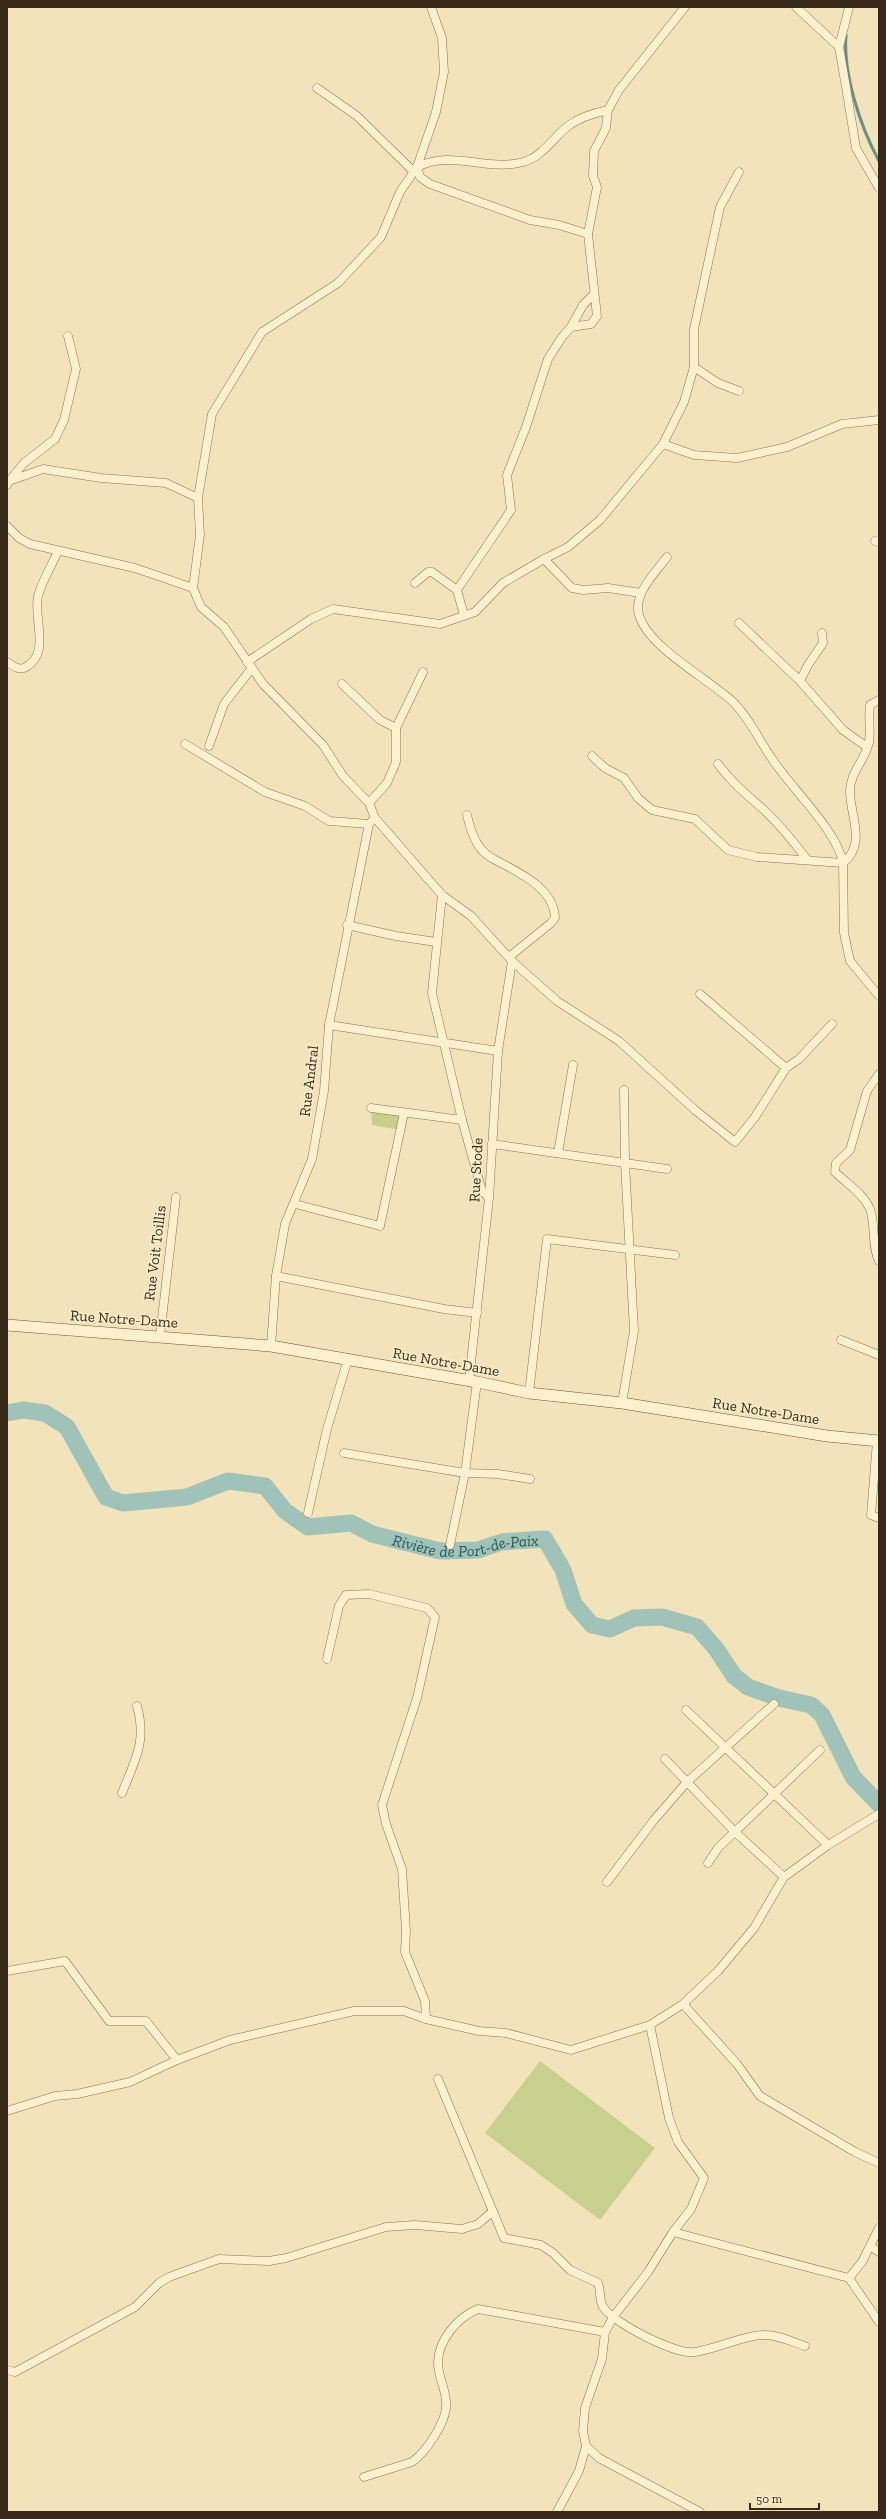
<svg xmlns="http://www.w3.org/2000/svg" width="886" height="2519" viewBox="0 0 886 2519" font-family="'Zilla Slab',serif">
<rect width="100%" height="100%" fill="#f2e3ba"/>
<g fill="#c7d18d">
<polygon points="371,1108 404,1113 400,1130 372,1125"/>
<polygon points="540,2061 655,2148 600,2220 485,2133"/>
</g>
<g fill="none" stroke-linecap="round" stroke-linejoin="round">
<path stroke="#669087" stroke-width="3" d="M846,35c-3,39 14,91 33,126"/>
<path stroke="#9fc2b9" stroke-width="17" id="s1" d="M7,1413l16,-3 22,3 22,14 39,70 17,6 64,-6 41,-16 37,5 20,25 23,16 43,-4 21,11 68,17 38,-1 24,-8 43,-3 18,31 11,34 18,21 18,4 24,-11 28,-1 35,10 20,23 17,26 14,11 31,11 32,7 11,10 31,62 26,27"/>
<defs>
<g id="street">
<polyline points="431,7 442,38 444,72 436,112 417,167 400,192 381,237 338,283 262,332 212,414 198,498 200,535 193,588 201,607 224,627 263,684 323,745 343,776 369,803 375,818 442,895 471,916 512,961 557,1001 619,1041 695,1110 735,1142 755,1117 786,1068 799,1059 832,1024"/>
<polyline points="796,7 839,47"/>
<polyline points="849,7 839,47 846,87 856,148 879,188"/>
<polyline points="317,88 357,116 414,172"/>
<path d="M417,167c34,-18 70,5 106,-5 18,-4 31,-25 45,-36 12,-9 26,-13 40,-16"/>
<polyline points="417,167 420,177 430,184 530,220 559,225 588,234"/>
<polyline points="571,327 583,305 594,294"/>
<polyline points="694,367 718,383 739,391"/>
<polyline points="663,444 694,455 737,458 787,447 842,424 879,420"/>
<polyline points="10,480 24,463 55,439 64,420 76,369 68,336"/>
<polyline points="7,485 9,481 43,469 101,478 166,483 198,498"/>
<polyline points="7,526 19,538 30,544 135,568 193,588"/>
<polyline points="875,541 879,542"/>
<path d="M667,557c-12,16 -34,37 -28,58 9,32 68,63 93,86 18,17 28,42 43,62 19,28 62,68 68,100l1,70 6,28 29,35"/>
<polyline points="544,559 572,588 583,590 608,588 641,593"/>
<polyline points="415,583 428,572 432,572 457,590"/>
<polyline points="464,615 457,590 511,510 507,475 526,427 548,359 562,337 571,327 591,324 597,316 588,234 597,187 593,176 594,151 606,128 608,110 619,90 685,7"/>
<polyline points="739,623 800,681 843,730 867,747"/>
<path d="M7,662c6,4 12,9 19,5 25,-14 7,-48 12,-71 4,-15 14,-31 20,-45"/>
<polyline points="247,662 311,619 333,609 440,624 475,612 503,583 544,559 568,547 600,520 663,444 684,402 694,367 694,329 720,207 739,172"/>
<polyline points="800,681 808,665 823,643 822,633"/>
<polyline points="342,684 380,720 396,728"/>
<polyline points="185,744 265,792 305,806 329,821 369,824"/>
<polyline points="209,746 224,704 252,668"/>
<path d="M592,756l13,12 19,10 14,20 14,12 43,9 33,31 29,7 86,6c24,-19 7,-47 7,-72 0,-19 16,-32 19,-49 2,-12 -1,-25 1,-37l9,-5"/>
<path d="M718,764c16,21 27,29 46,46 16,15 29,31 42,48"/>
<polyline points="369,803 387,783 396,762 396,728 423,672"/>
<path d="M467,815c3,12 6,24 14,34 4,6 14,11 20,14 23,12 53,27 54,55l-4,5 -42,34"/>
<polyline points="442,895 432,993 462,1120 482,1191 489,1198"/>
<polyline points="347,925 396,936 436,942"/>
<polyline points="700,994 786,1068"/>
<polyline points="329,1025 498,1051"/>
<path d="M879,1074l-12,17 -17,59 -14,13 -1,9c12,12 28,21 35,37 6,16 1,36 9,52"/>
<polyline points="371,1108 462,1120"/>
<polyline points="492,1144 667,1169"/>
<polyline points="558,1153 573,1065"/>
<polyline points="295,1204 380,1226 404,1113"/>
<polyline points="276,1276 444,1309 477,1313"/>
<polyline points="160,1336 176,1197"/>
<polyline points="841,1340 879,1355"/>
<polyline points="271,1346 276,1276 285,1224 312,1159 324,1091 329,1025 369,824 375,818"/>
<polyline points="469,1380 489,1198 498,1051 512,961"/>
<polyline points="477,1382 465,1473 498,1474 530,1479"/>
<polyline points="529,1393 547,1239 675,1255"/>
<polyline points="622,1403 634,1331 625,1163 624,1090"/>
<polyline points="877,1441 871,1515 879,1518"/>
<polyline points="344,1453 465,1473 450,1545"/>
<polyline points="308,1513 327,1429 348,1359"/>
<polyline points="327,1659 339,1606 346,1595 369,1594 427,1608 435,1617 417,1698 382,1805 386,1824 402,1869 406,1931 405,1952 425,2001 426,2019"/>
<polyline points="686,1710 828,1845"/>
<polyline points="665,1759 735,1832 784,1877"/>
<path d="M122,1793c13,-33 25,-51 15,-87"/>
<polyline points="708,1863 718,1848 820,1750"/>
<polyline points="607,1882 654,1820 687,1782 774,1704"/>
<polyline points="7,1971 65,1961 109,2021 146,2021 177,2060"/>
<polyline points="683,2004 737,2064 760,2096 855,2152 879,2163"/>
<polyline points="650,2025 669,2118 678,2142 704,2178 691,2209 673,2232 648,2272 614,2316 605,2332 602,2359 585,2408 583,2431 586,2446 599,2458 700,2512"/>
<path d="M438,2079l66,159 37,7 12,8 17,17 28,13c3,7 1,17 5,24 11,16 72,48 92,45 21,-3 50,-17 68,-17 13,-1 30,7 42,11"/>
<polyline points="7,2111 55,2096 77,2094 130,2082 177,2060 230,2040 354,2011 404,2011 426,2019 479,2031 506,2033 571,2050 650,2025 683,2004 718,1971 754,1928 784,1877 828,1845 879,1814"/>
<polyline points="673,2232 849,2278 879,2322"/>
<polyline points="870,2246 879,2252"/>
<polyline points="849,2278 862,2262 879,2228"/>
<polyline points="7,2370 15,2372 135,2307 159,2283 169,2277 219,2259 269,2261 286,2258 386,2227 415,2225 462,2229 478,2224 492,2212"/>
<path d="M364,2477l48,-15c14,-10 32,-37 34,-54 2,-15 -8,-30 -8,-45 0,-23 20,-46 40,-54l127,23"/>
<polyline points="557,2512 579,2471 586,2446"/>
</g>
<polyline id="secondary" points="7,1325 271,1346 477,1382 529,1393 622,1403 827,1436 879,1441"/>
</defs>
<use href="#street" stroke="#8a7253" stroke-width="9"/>
<use href="#secondary" stroke="#6c5336" stroke-width="12"/>
<use href="#street" stroke="#fcf0ce" stroke-width="8"/>
<use href="#secondary" stroke="#fcf0ce" stroke-width="11"/>
</g>
<g text-anchor="middle" stroke-width="3" stroke-linejoin="round" paint-order="stroke">
<g font-size="15" fill="#382919" stroke="#f9edca">
<text transform="translate(309 1081) rotate(-83)" y="5">Rue Andral</text>
<text transform="translate(476 1170) rotate(-87)" y="5">Rue Stode</text>
<text transform="translate(155 1253) rotate(-83)" y="5">Rue Voit Toillis</text>
<text transform="translate(124 1319) rotate(4)" y="5">Rue Notre-Dame</text>
<text transform="translate(446 1362) rotate(10)" y="5">Rue Notre-Dame</text>
<text transform="translate(766 1411) rotate(9)" y="5">Rue Notre-Dame</text>
</g>
<g font-size="16" font-style="italic" fill="#275957" stroke="#f9edca">
<text dy="6" stroke="none"><textPath href="#s1" startOffset="531">Rivière de Port-de-Paix</textPath></text>
</g>
</g>
<rect width="886" height="2519" fill="none" stroke="#382919" stroke-width="16"/>
<path d="M750 2503v6h69v-6" fill="none" stroke="#382919" stroke-width="2"/>
<text x="756" y="2503" font-size="12" fill="#382919" stroke="#f9edca" stroke-width="3" paint-order="stroke">50 m</text>
</svg>
